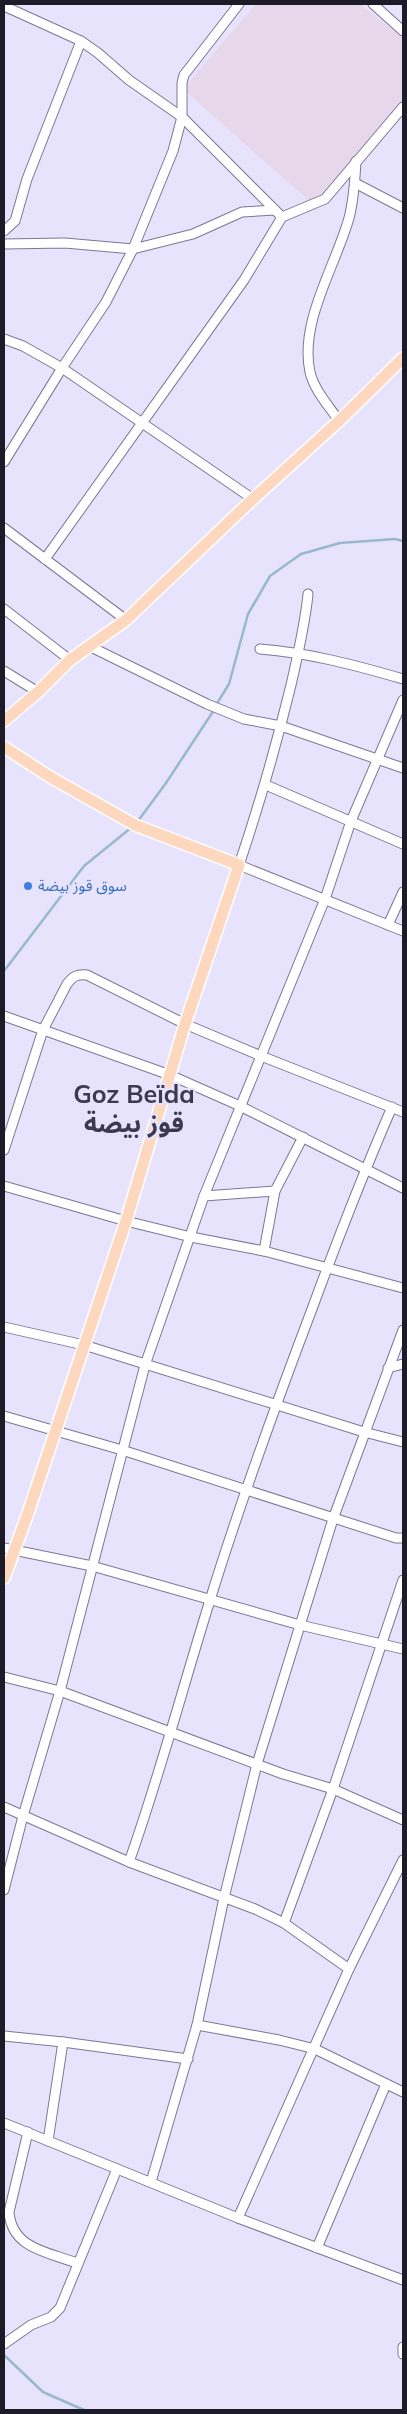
<svg xmlns="http://www.w3.org/2000/svg" width="407" height="2414" viewBox="0 0 407 2414" font-family="Mulish,'Noto Sans Arabic',sans-serif">
<rect width="100%" height="100%" fill="#e7e3fd"/>
<polygon fill="#e6d7ea" points="256,4 360,4 403,38 403,105 315,206 183,89"/>
<g fill="none" stroke-linecap="round" stroke-linejoin="round">
<g stroke="#99b8ce" stroke-width="2.5">
<polyline points="216,705 229,684 248,614 270,576 301,554 340,543 395,539 403,541"/>
<polyline points="138,821 166,783 214,710"/>
<polyline points="4,971 84,866 132,827"/>
<polyline points="4,2355 43,2392 84,2410"/>
</g>
<defs>
<g id="minor">
<polyline points="373,4 403,31"/>
<polyline points="4,6 81,41 98,53 129,80 182,117 282,217"/>
<polyline points="355,183 403,208"/>
<polyline points="4,231 15,221 27,179 81,41"/>
<polyline points="4,244 65,243 133,249 193,234 242,212 275,210"/>
<polyline points="4,339 23,346 62,368 253,499"/>
<path d="M339,421c-10,-15 -25,-31 -29,-49 -11,-50 26,-107 39,-154 5,-19 6,-38 7,-57"/>
<polyline points="4,462 62,368 106,302 133,249 173,151 182,117 182,83 184,75 239,4"/>
<polyline points="4,528 126,620"/>
<polyline points="45,559 244,280 282,217 325,199 403,107"/>
<path d="M308,594c-3,31 -10,60 -17,91 -15,61 -32,121 -52,180l164,66"/>
<polyline points="4,609 70,660"/>
<polyline points="89,646 207,704 244,719 281,726 403,768"/>
<path d="M260,649c50,4 95,16 143,30"/>
<polyline points="4,671 38,692"/>
<polyline points="266,785 403,844"/>
<polyline points="388,925 403,892"/>
<polyline points="4,1016 170,1075 240,1106 403,1188"/>
<path d="M4,1150l39,-120 24,-46c6,-8 10,-10 20,-9l98,49 76,32 142,56"/>
<polyline points="4,1186 126,1221 191,1237 264,1251 403,1288"/>
<polyline points="204,1196 275,1191"/>
<polyline points="264,1251 275,1191 303,1137"/>
<polyline points="4,1327 84,1345 364,1432 403,1442"/>
<polyline points="388,1368 403,1364"/>
<polyline points="4,1416 122,1450 396,1538 403,1538"/>
<polyline points="4,1548 92,1566 300,1625 403,1649"/>
<polyline points="4,1677 60,1691 283,1774 333,1789 403,1820"/>
<polyline points="4,1807 129,1862 255,1909 284,1923 349,1969"/>
<path d="M129,1862c31,-87 54,-176 82,-265 30,-97 65,-193 101,-288 25,-68 51,-135 80,-202"/>
<polyline points="4,1890 23,1816 60,1691 145,1365 204,1196 325,899 351,821 403,700"/>
<polyline points="284,1923 333,1789 403,1580"/>
<polyline points="197,2025 279,2040 315,2049 403,2092"/>
<polyline points="4,2036 63,2042 188,2059"/>
<polyline points="4,2123 238,2218 403,2280"/>
<path d="M28,2132l-19,80c3,37 39,40 68,51"/>
<polyline points="48,2141 63,2042"/>
<polyline points="151,2182 197,2025 224,1898 257,1764 333,1519 403,1330"/>
<polyline points="238,2218 349,1969 403,1860"/>
<polyline points="317,2248 386,2084"/>
<polyline points="4,2344 31,2325 51,2317 60,2308 117,2169"/>
<polyline points="403,2347 403,2354"/>
</g>
<g id="major">
<polyline points="4,721 38,692 70,660 126,620 253,499 339,421 403,358"/>
<polyline points="4,747 50,777 135,825 239,865 185,1024 126,1221 27,1516 4,1578"/>
</g>
</defs>
<use href="#minor" stroke="#7c7794" stroke-width="11"/>
<use href="#major" stroke="#fff" stroke-width="14"/>
<use href="#minor" stroke="#fff" stroke-width="9"/>
<use href="#major" stroke="#fed7bf" stroke-width="11"/>
</g>
<circle fill="#3f7fe0" stroke="#e7e3fd" stroke-width="2" cx="28" cy="886" r="5"/>
<g text-anchor="middle" stroke-width="4.5" stroke-linejoin="round" paint-order="stroke">
<g font-size="15" fill="#366cbe" stroke="#e7e3fd" text-anchor="start">
<text x="38" y="891">سوق قوز بيضة</text>
</g>
<g font-size="25" font-weight="bold" fill="#3d3952" stroke="#e7e3fd">
<text x="134" y="1103">Goz Beïda<tspan x="134" dy="29">قوز بيضة</tspan></text>
</g>
</g>
<rect width="407" height="2414" fill="none" stroke="#1d1b27" stroke-width="10"/>
</svg>
